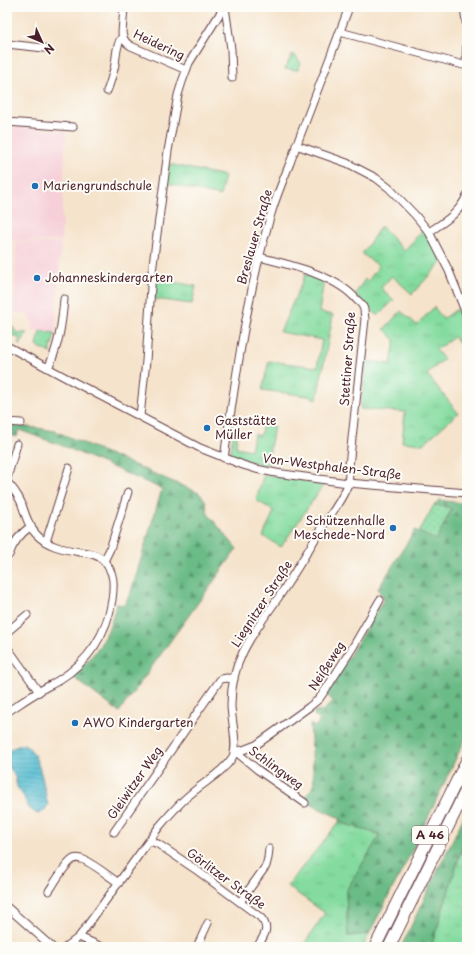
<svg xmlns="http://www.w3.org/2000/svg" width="474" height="954" viewBox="0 0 474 954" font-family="'Playpen Sans',sans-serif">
<defs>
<pattern id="grass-tufts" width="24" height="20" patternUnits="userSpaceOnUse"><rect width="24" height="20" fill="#83db9f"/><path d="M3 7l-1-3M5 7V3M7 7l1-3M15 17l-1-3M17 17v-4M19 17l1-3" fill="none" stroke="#73bc89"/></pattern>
<pattern id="forest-firs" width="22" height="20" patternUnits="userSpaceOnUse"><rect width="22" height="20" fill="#6abb86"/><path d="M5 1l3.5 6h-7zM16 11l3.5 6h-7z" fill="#59976e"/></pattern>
<pattern id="park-dots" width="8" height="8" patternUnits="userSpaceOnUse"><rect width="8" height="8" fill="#83db9f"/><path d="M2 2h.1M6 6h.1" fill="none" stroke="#73bc89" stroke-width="1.8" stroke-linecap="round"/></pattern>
<pattern id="garden-furrows" width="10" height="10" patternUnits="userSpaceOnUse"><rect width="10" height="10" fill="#83db9f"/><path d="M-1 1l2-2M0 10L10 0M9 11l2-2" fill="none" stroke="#73bc89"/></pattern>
<pattern id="water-rules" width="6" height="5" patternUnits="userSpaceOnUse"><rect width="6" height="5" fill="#55bdd2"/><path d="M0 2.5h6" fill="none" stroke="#4899ab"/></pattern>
</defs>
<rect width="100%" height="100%" fill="#fdfcf7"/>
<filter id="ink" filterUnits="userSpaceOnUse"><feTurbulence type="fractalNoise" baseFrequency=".025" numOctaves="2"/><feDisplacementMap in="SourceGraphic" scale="8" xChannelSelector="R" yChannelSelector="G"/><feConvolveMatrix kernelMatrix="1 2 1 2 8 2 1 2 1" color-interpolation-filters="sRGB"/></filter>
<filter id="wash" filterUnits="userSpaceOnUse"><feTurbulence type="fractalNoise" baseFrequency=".012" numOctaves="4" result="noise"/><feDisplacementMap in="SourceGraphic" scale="16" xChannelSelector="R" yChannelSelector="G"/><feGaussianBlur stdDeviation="0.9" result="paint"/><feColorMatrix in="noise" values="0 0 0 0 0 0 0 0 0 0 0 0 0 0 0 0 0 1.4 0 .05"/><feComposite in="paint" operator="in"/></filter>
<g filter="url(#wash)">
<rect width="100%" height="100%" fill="#f5e3cb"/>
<g fill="#f6cfd9">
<polygon points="7,126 66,131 61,241 7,241"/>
<polygon points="16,242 61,243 55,332 32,330 33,324 27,314 14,313"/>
</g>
<g fill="url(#grass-tufts)" stroke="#667d65">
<polygon points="169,164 225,176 220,196 166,183"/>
<polygon points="381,226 404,251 423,230 429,237 442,262 412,294 392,276 381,288 394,300 378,316 355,294 365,279 368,281 379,266 362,254"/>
<polygon points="306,273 324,280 319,312 333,315 317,399 308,396 262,390 269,361 317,367 322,340 280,332"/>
<polygon points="156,279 196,286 192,304 154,299"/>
<polygon points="434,307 443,319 460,307 467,324 467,354 454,337 436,350 444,359 427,374 458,413 423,444 402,442 405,412 360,409 367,361 391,364 395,340 384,329 401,311 417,325"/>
<polygon points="7,320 17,333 27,333 20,345 18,344 20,339 7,333"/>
<polygon points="40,331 55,333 50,353 37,346"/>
<polygon points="263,424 274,426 267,466 234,457 230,454 233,433 237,433 236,447 251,450 254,434 260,436"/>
<polygon points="264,474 324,484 281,547 263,536 274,511 256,500"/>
<polygon points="339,822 380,835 346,891 348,936 369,934 363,947 302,947 325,913 287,886"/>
<polygon points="465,838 467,838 467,947 431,947"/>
</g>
<g fill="url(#forest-firs)" stroke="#5a6d58">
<path d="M7,425l30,3 18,3 144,62 6,7 3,14 29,35 -118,163 -46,-35c23,-24 36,-39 43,-73l8,1 7,-13 31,-103 -99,-43 -44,-16 -2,7 -10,-2z"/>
<polygon points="439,500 467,504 467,735 414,847 369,934 348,936 346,891 380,835 339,822 340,818 313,806 304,799 314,785 310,724 315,727 320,720 314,715 314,711 323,711 333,701 326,694 384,599 378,589 415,530 436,540 452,509 434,505"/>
<polygon points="467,810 467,838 465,838 431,947 401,947"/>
</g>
<polygon fill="url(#park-dots)" stroke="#667d65" points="434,505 452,508 436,540 419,532"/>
<polygon fill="url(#garden-furrows)" stroke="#667d65" points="293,53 301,63 298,70 285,69"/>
<path fill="url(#water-rules)" stroke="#506e7e" d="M24,744c16,8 20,45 24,61l-4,6 -6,3 -4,-2 -6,-5 -4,-10 -7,-10 -2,-10 -8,-14v-13z"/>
</g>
<g filter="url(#ink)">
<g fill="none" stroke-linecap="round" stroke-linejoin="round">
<defs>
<g id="minor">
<path d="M124,7l-2,26c1,6 3,10 9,13l55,24"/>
<polyline points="225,7 231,49 232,78"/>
<polyline points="464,7 467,28"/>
<polyline points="340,32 467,66"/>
<polyline points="7,44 44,48"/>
<polyline points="466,65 467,33"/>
<path d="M107,91c3,-7 5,-15 7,-22 3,-11 1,-23 8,-32"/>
<polyline points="7,122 73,127"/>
<polyline points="296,145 347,163 376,178 389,188 415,215 429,232 449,271 467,316"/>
<path d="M429,232c15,-10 31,-19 38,-37"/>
<polyline points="7,346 72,381 200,448 243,465 256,469 276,473 348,483 467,493"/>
<path d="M48,368c11,-22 14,-45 16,-69"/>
<polyline points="140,416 146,361 152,272 168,151 178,95 182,82 189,63 224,7"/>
<polyline points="7,422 21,423"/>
<path d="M224,458c12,-82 23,-164 47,-244 5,-17 12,-34 19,-51 19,-52 40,-104 59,-156"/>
<polyline points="7,478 17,444"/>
<path d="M7,482c6,6 10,12 14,20 4,11 7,24 15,32 12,13 28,15 44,18 8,1 17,2 23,8 12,12 11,25 9,40 -5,34 -24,62 -53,80 -6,4 -13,7 -19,11 -11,6 -22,14 -33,21"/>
<polyline points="46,542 69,468"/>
<path d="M9,555c4,-13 11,-21 22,-29"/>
<polyline points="104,561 110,549 128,492"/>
<polyline points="7,632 27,615"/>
<polyline points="7,647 39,692"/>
<polyline points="235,751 243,750 256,745 309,707 319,699 328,686 353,647 380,600"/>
<polyline points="235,751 258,770 305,803"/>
<path d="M114,832l106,-152c4,-3 9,-2 14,-1"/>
<path d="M150,841l8,3 37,25 65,48c11,11 4,19 -3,30"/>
<path d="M49,891c6,-9 15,-25 23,-31 3,-2 6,-2 9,-1 11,3 28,18 38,24"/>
<polyline points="240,902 266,866 268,858 269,849"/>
<polyline points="7,907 52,947"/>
<polyline points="79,937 102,947"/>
<path d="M66,947l13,-10 80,-110c11,-13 21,-25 34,-35 13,-11 30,-20 39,-34 7,-10 -1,-39 -1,-53 0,-19 4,-37 12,-53 9,-19 23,-37 35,-54 15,-22 28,-44 42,-67 8,-13 23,-32 28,-47 1,-5 1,-12 1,-18l16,-147c-1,-4 0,-9 -2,-12 -1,-3 -4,-5 -6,-7 -21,-25 -67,-35 -98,-43"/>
<polyline points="197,947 208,923"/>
</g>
<g id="highway">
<polyline points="375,947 467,760"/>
<polyline points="389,947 467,788"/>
</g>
</defs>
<use href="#minor" stroke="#643c43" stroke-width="9"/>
<use href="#highway" stroke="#643c43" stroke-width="13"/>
<use href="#minor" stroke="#fff" stroke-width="7"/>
<use href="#highway" stroke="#fff" stroke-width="11"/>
</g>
</g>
<g fill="#1f6fb2" stroke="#fdfcf7" stroke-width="1.5">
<circle cx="35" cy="186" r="4"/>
<circle cx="37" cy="278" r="4"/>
<circle cx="207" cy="428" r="4"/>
<circle cx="393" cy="528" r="4"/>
<circle cx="75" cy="723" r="4"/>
</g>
<g text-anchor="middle" stroke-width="4" stroke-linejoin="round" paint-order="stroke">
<rect fill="#fdfcf7" stroke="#806168" stroke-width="1" x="412" y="826" width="36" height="18" rx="3"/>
<g font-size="11" font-weight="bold" fill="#4a1f2b">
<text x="430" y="839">A 46</text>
</g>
<g font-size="12" fill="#4a1f2b" stroke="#fdfcf7">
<text transform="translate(159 45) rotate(25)" y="4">Heidering</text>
<text transform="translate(255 237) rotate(-74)" y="4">Breslauer Straße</text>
<text transform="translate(348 359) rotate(-86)" y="4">Stettiner Straße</text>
<text transform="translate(332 467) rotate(7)" y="4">Von-Westphalen-Straße</text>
<text transform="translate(262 604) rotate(-57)" y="4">Liegnitzer Straße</text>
<text transform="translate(327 666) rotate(-57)" y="4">Neißeweg</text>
<text transform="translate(276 768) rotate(36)" y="4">Schlingweg</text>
<text transform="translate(135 783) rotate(-55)" y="4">Gleiwitzer Weg</text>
<text transform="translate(226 879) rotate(36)" y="4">Görlitzer Straße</text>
</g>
<g font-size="12" fill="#4a1f2b" stroke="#fdfcf7" text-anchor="start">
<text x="43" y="190">Mariengrundschule</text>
<text x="45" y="282">Johanneskindergarten</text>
<text x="215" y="425">Gaststätte<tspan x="215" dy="14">Müller</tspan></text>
<text x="385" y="525" text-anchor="end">Schützenhalle<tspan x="385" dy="14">Meschede-Nord</tspan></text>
<text x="83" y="727">AWO Kindergarten</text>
</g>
</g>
<rect width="474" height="954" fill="none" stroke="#fdfcf7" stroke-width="24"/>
<g transform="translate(42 42) rotate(134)" stroke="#fdfcf7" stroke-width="3" paint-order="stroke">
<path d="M0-3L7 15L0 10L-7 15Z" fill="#4a1f2b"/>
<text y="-6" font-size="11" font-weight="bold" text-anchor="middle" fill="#4a1f2b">N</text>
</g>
</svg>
